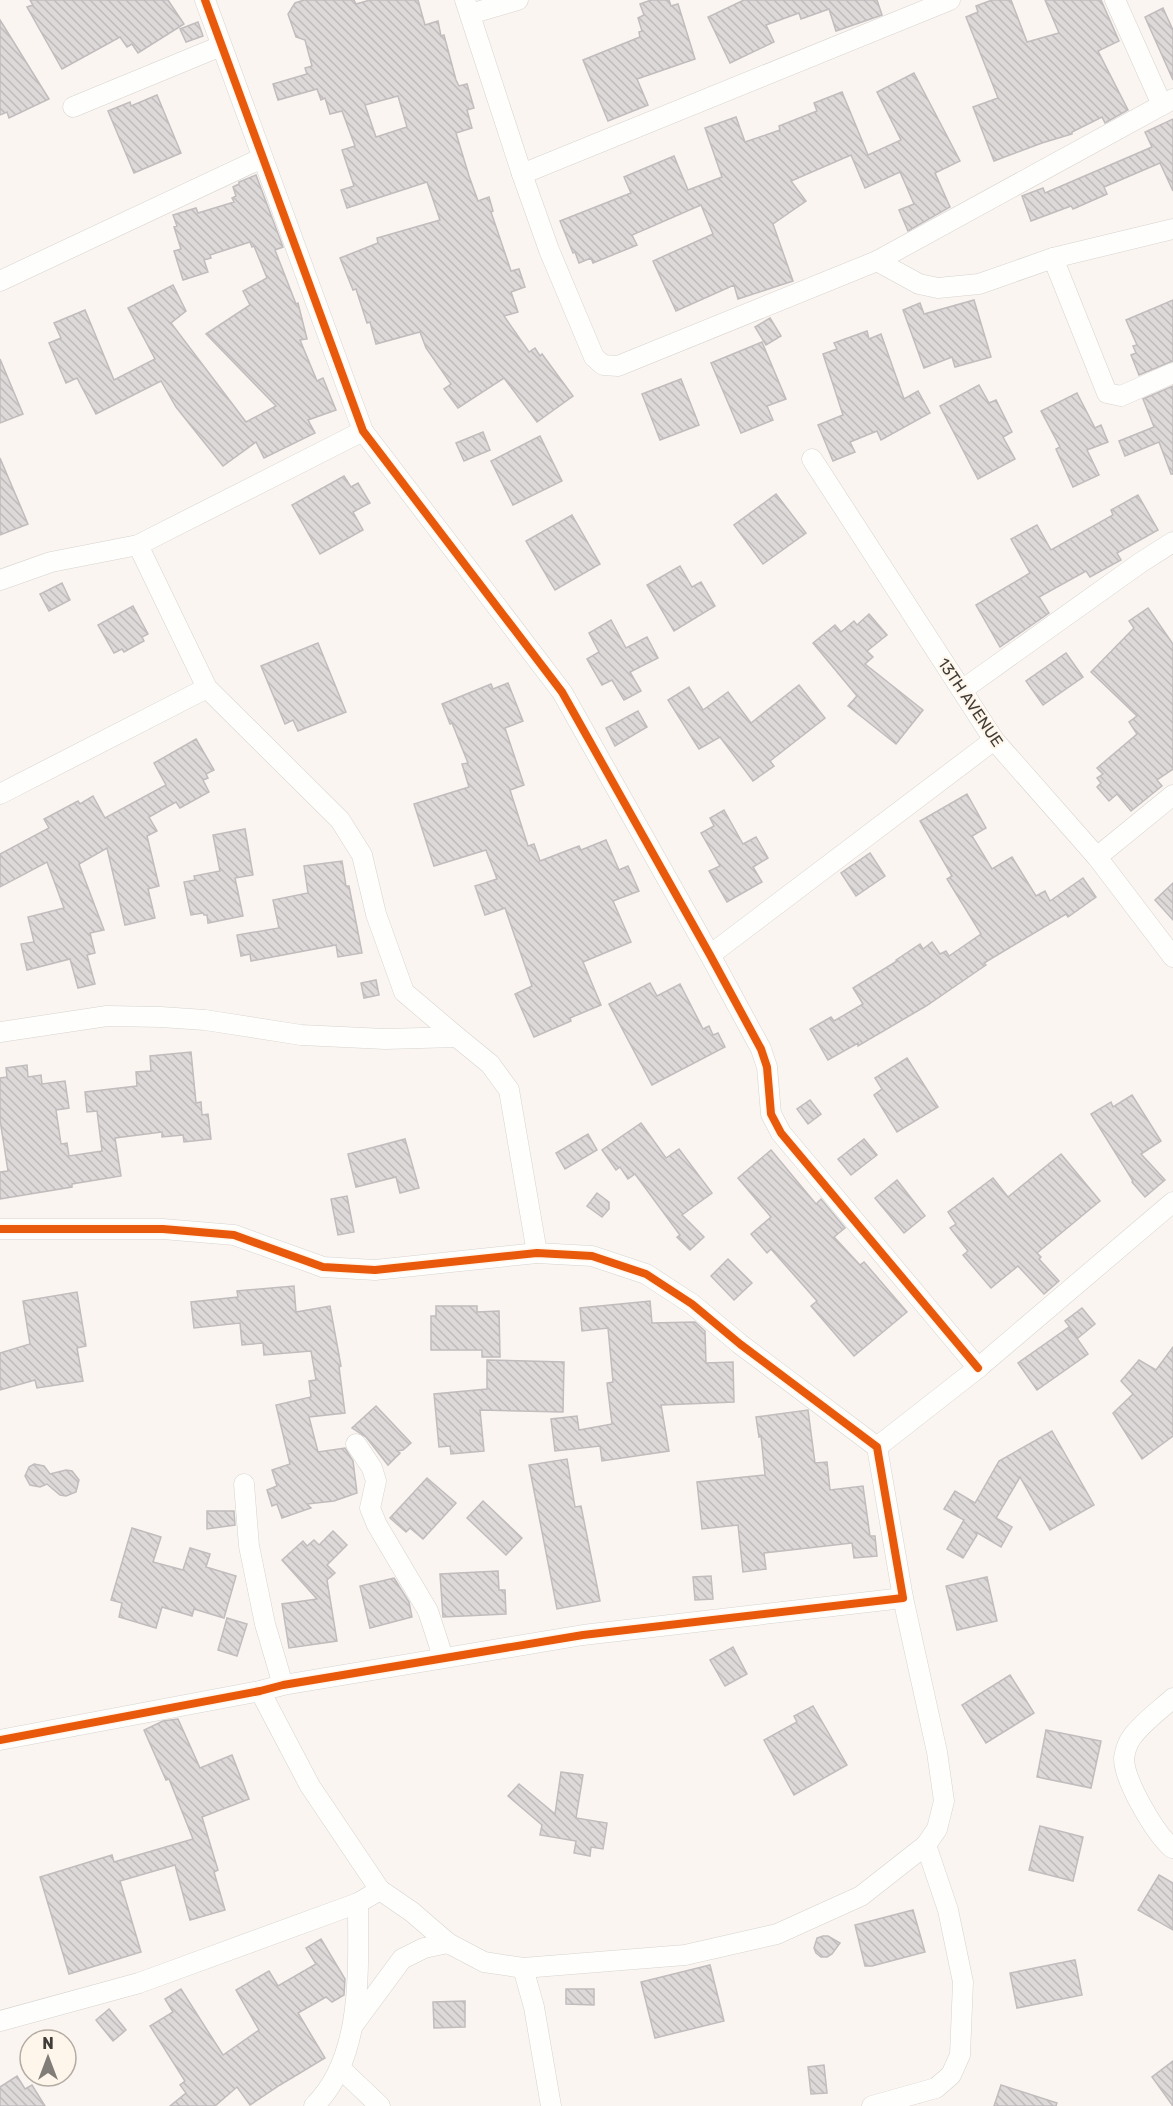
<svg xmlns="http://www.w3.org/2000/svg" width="1173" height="2106" viewBox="0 0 1173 2106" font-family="Rubik,sans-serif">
<defs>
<pattern id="building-back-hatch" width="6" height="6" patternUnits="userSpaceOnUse" patternTransform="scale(1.5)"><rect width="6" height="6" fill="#ddd9d9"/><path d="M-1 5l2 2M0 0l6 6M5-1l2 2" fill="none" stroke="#bfbbbb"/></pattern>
</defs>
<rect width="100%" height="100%" fill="#faf5f0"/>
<g fill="url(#building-back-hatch)" stroke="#c1bcbd" stroke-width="1.5" fill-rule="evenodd">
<polygon points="30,0 168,0 184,24 138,53 132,44 127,47 120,37 62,69 27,7 33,5"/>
<path d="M304,0h50l2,4 14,-4h48l7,25 13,-4 3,15 3,-1 12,45 3,6 8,-2 7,24 -7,2 5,18 -16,5 13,43 9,25 11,-4 4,14 -2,1 20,59 8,-2 6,18 -14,5 7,20 -14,4 25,36 6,-4 5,8 2,-2 31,42 -36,26 -33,-44 -46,30 -14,-19 7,-5 -25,-36 -6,-16 -44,12 -6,-22 -3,1 -11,-34 -3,1 -13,-32 38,-15 -1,-5 63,-18 -13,-38 -80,26 -6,-18 13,-4 -12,-36 13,-4 -13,-35 -12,3 -5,-16 -4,2 -4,-11 -39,11 -5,-16 34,-10 -2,-6 7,-2 -7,-26 -9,-3 -8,-23 7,-11zM398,96l9,31 -31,10 -11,-32z"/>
<polygon points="651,0 669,0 671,6 678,4 695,59 637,79 648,105 608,121 583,60 640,37 639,32 642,31 638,18 644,15 640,4"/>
<polygon points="744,0 877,0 882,15 836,31 829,9 801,19 799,13 766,25 774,42 730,63 708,17"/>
<polygon points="992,0 1011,0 1027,42 1059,33 1045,0 1101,0 1119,41 1098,51 1128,110 1105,123 1102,117 1072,132 1072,134 1042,143 994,161 973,107 998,98 966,17 978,12 976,6"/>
<polygon points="1163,8 1173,30 1173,80 1145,17"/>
<polygon points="0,20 49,99 9,118 7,112 0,115"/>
<polygon points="198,22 203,36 186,42 180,29"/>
<polygon points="914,73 960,161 935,173 950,207 908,231 899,210 914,204 900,172 865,188 851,155 791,181 806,201 773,224 793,281 738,299 734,285 676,311 653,261 713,234 701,205 632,235 637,245 593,263 591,258 579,263 575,252 573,253 560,221 631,193 624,177 674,156 688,190 722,177 705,128 736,117 745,142 780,130 779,126 817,111 814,103 842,92 868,155 901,140 877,92"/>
<polygon points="157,95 181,153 134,173 108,111 130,102 131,106"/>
<polygon points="1173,119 1173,191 1160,163 1104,187 1107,194 1073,209 1071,206 1031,221 1022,196 1043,188 1045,193 1152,147 1145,132"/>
<polygon points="256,175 283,247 275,250 296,304 298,303 307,339 300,340 317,381 323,378 336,410 308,420 315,433 264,458 256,442 223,466 176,407 161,381 96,414 77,378 66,383 49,343 61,338 54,323 85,310 114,380 155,359 128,308 173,285 186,311 171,323 246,422 276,406 206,334 250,305 243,291 267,278 254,246 252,247 250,242 210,255 211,258 204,260 208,272 183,280 174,251 181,249 174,227 177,226 173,215 196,208 198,213 234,202 232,198 236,196 233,187 239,184 239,182"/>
<polygon points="974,300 991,357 955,367 952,357 924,368 903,310 920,303 924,314"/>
<polygon points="1173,300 1173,361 1139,375 1131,355 1136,353 1133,346 1137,345 1126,320"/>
<polygon points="770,318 781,336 766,345 755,327"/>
<polygon points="867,331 869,339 881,334 904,399 918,391 930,413 881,440 877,431 850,442 855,452 833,461 818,425 843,415 823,354 837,349 834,343"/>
<polygon points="762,342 786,399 767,406 773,420 741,433 711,363"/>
<polygon points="0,359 23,414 0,423"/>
<polygon points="681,379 699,425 660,440 642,394"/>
<polygon points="979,385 989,403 996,400 1012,432 1003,437 1015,459 978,479 940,406"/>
<polygon points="1173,386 1173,474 1171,474 1159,442 1125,456 1119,441 1154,427 1143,399"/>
<polygon points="1077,393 1095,428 1101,425 1108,442 1087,450 1099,475 1073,487 1056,449 1060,447 1041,411"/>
<polygon points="483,432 490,450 464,461 456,443"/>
<polygon points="540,436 562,481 513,505 491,461"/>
<polygon points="0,458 28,524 0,535"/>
<polygon points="344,476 351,487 358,483 370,503 353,512 363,530 320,554 292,505"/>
<polygon points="776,494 806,533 763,564 734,525"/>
<polygon points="1138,495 1158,530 1117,553 1121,560 1090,577 1086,571 1039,597 1049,613 1000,647 976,605 1030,573 1011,539 1037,525 1051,550 1113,515 1111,510"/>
<polygon points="572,515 600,564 555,590 526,541"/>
<polygon points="680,566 692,587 701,582 715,606 674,631 647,585"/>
<polygon points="62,583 70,600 49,611 40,594"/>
<polygon points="133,606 148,634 142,637 144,641 124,652 122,649 114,653 98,625"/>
<polygon points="1148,608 1173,644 1173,769 1157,780 1162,786 1131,811 1117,794 1109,801 1097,787 1101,783 1097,778 1103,774 1097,768 1137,734 1129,722 1137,716 1091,672 1134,628 1129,621"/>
<polygon points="869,614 887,635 867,651 873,657 865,664 923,710 896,744 848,706 857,696 813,643 835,625 841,632 854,621 857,625"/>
<polygon points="611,620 626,648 647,637 658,658 630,672 641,691 624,700 612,680 602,685 587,659 599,652 589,633"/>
<polygon points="318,643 346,712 298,731 293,720 285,724 261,666"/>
<polygon points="1066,653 1083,677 1043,705 1026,681"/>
<polygon points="508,683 523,721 505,728 524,785 510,790 528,846 534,844 540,861 579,846 581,850 606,840 619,870 628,866 639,891 613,901 631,942 583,962 601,1005 570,1018 571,1021 534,1037 515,994 532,986 505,908 485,915 475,886 497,879 486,850 434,866 414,804 469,787 462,764 468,763 452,723 450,724 442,704 491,684 493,689"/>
<polygon points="799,685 825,718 770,761 774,766 753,781 720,737 699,749 668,700 689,687 703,710 728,692 751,723"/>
<polygon points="638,711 647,727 615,746 606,728"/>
<polygon points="196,739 214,770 206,774 208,778 203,780 209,792 180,808 176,802 149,817 157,831 147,836 159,886 148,889 155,918 125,925 107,848 79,864 104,930 90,933 95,953 87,955 95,984 78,988 70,959 27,970 21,944 34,942 28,917 64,908 47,862 0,887 0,854 49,828 44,819 78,801 80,804 93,796 105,818 166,785 154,763"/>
<polygon points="967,794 986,828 972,836 992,869 1012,857 1036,896 1045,891 1050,901 1083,878 1096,897 1068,917 1066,914 984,963 986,965 926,1006 858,1046 858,1043 828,1060 810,1029 831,1017 834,1021 863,1004 853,988 897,961 896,960 920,944 923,949 932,942 940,954 946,951 949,956 981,934 947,879 952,876 920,821"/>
<polygon points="724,810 743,844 756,837 768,858 753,867 762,882 727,902 709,871 720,866 701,833 714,826 710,818"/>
<polygon points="245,829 253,875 235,878 243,916 208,923 207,915 204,915 203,913 191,915 184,882 195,880 194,876 220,871 213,835"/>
<polygon points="870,853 885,876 856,896 841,873"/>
<polygon points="342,861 346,886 349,886 362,953 338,957 336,945 251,961 250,954 241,956 237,935 279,928 273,900 308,893 304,866"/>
<polygon points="1173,883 1173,920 1155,900"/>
<polygon points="376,980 379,995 364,998 361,983"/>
<polygon points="650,983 657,996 680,984 703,1029 709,1026 713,1035 718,1033 725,1047 652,1085 609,1004"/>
<polygon points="191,1052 196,1103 201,1102 202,1115 208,1114 211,1139 184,1142 183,1135 162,1137 162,1132 115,1138 121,1176 72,1184 72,1187 0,1199 0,1172 8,1171 0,1120 0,1078 7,1077 6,1068 27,1065 28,1077 41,1075 42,1084 65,1081 69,1108 56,1110 61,1144 67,1143 69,1156 102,1151 97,1111 87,1112 85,1092 137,1086 136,1072 151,1071 150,1056"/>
<polygon points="907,1058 938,1107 897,1132 874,1095 882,1089 875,1078"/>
<polygon points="1132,1095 1161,1141 1141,1154 1165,1180 1145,1197 1132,1182 1133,1181 1091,1114 1111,1102 1113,1107"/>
<polygon points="810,1100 821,1114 808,1124 797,1109"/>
<polygon points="641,1123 666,1158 679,1149 712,1193 682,1215 704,1237 690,1250 677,1237 680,1235 635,1174 628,1179 620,1167 616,1170 602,1150"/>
<polygon points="588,1134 597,1150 565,1169 556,1153"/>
<polygon points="405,1139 419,1188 400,1193 396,1177 356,1187 348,1154"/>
<polygon points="864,1139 877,1155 851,1175 838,1159"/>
<polygon points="771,1150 816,1204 821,1199 845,1228 834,1237 860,1265 864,1262 907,1312 854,1356 811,1306 817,1301 771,1249 767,1253 751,1234 771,1217 738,1178"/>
<polygon points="1061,1154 1100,1201 1037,1253 1041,1257 1039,1259 1059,1281 1044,1294 1018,1266 991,1288 963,1255 968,1251 950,1228 956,1224 948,1212 993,1178 1008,1197"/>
<polygon points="897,1180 925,1216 904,1233 875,1198"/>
<polygon points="597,1193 609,1202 609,1209 602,1217 587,1206"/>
<polygon points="347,1196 354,1232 338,1235 331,1199"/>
<polygon points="728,1259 752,1283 734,1300 711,1276"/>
<polygon points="294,1286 296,1312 330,1306 341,1366 339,1367 345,1413 309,1417 318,1452 345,1448 353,1461 357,1493 334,1501 307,1504 311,1508 282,1518 277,1504 272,1506 267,1490 277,1486 272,1470 290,1464 276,1405 311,1397 309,1381 316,1380 311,1351 264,1355 263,1343 242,1345 240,1323 194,1328 191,1302 238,1297 237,1291"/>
<polygon points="77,1292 86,1346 77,1348 83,1381 37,1388 35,1380 0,1390 0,1353 30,1344 23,1301"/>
<polygon points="650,1301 652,1323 695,1322 705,1331 706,1363 733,1362 734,1402 661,1405 669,1451 602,1461 600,1446 555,1451 551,1419 577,1416 579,1430 612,1424 607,1383 613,1382 608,1328 582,1331 580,1308"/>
<polygon points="436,1306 477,1306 477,1312 499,1311 500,1357 482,1357 482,1350 431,1350 431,1316 436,1316"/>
<polygon points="1082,1308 1095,1324 1078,1338 1065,1321"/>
<polygon points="1069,1327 1088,1354 1037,1390 1018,1363"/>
<polygon points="1173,1347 1173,1436 1142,1459 1113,1413 1133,1394 1121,1381 1139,1360 1156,1370"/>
<polygon points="487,1360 564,1362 563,1412 480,1410 484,1451 451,1454 450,1446 439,1447 434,1394 487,1389"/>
<polygon points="376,1406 411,1443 403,1450 397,1451 400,1453 388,1465 366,1437 352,1428"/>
<polygon points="808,1410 815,1463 827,1462 830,1490 863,1486 870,1536 875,1536 877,1556 854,1558 852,1543 764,1553 766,1569 743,1572 738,1525 702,1529 697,1482 765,1475 761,1436 759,1437 756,1417"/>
<polygon points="1052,1431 1094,1505 1050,1530 1020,1477 996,1518 1012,1527 1001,1547 976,1532 977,1535 963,1558 947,1549 964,1520 944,1509 955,1491 975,1503 999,1461"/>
<polygon points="567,1459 575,1507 581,1506 600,1601 557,1609 529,1465"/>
<polygon points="34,1464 44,1466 50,1474 66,1470 72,1471 79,1480 76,1492 66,1496 60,1495 47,1484 40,1487 30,1485 25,1476 29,1467"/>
<polygon points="427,1478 456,1503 423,1539 410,1528 406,1532 390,1518"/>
<polygon points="483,1501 522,1538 506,1555 467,1518"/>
<polygon points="207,1511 234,1511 235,1525 207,1529"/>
<polygon points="132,1528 161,1537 153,1562 183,1570 190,1548 210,1554 206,1567 236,1576 224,1618 194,1609 192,1616 162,1607 156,1628 119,1617 122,1603 111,1600"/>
<polygon points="333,1531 347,1545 327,1565 335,1573 327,1580 337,1641 289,1648 282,1604 317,1599 282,1560 303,1541 307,1546 314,1540 319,1545"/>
<polygon points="498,1571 499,1590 505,1590 506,1614 443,1617 440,1574"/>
<polygon points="711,1576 713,1599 695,1600 693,1577"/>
<polygon points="987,1577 997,1621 957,1630 946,1586"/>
<polygon points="394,1578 409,1602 412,1617 370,1628 360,1586"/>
<polygon points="227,1618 247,1624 237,1656 218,1650"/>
<polygon points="733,1647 747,1674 725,1686 710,1660"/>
<polygon points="1010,1675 1034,1713 986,1743 962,1705"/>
<polygon points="813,1706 847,1765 794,1795 764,1740 797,1722 794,1716"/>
<polygon points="178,1719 200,1768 232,1755 249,1799 202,1817 218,1870 214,1872 225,1910 190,1920 175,1865 120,1881 141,1952 69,1974 40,1877 112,1855 114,1862 193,1839 169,1779 166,1780 144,1730 163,1721"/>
<polygon points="1046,1730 1101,1741 1091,1788 1037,1777"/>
<polygon points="561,1772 583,1775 576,1818 607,1823 603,1849 591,1847 590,1856 574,1853 576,1841 540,1835 542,1825 508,1796 519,1784 555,1814"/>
<polygon points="1040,1826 1083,1837 1073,1881 1029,1870"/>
<polygon points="1159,1875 1173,1883 1173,1930 1138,1910"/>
<polygon points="913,1910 925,1952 872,1966 865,1966 855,1925"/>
<polygon points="823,1936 828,1936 840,1943 832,1954 827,1957 821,1957 816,1953 814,1948 817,1938"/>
<polygon points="321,1939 345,1979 344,1995 332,2002 326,1997 298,2013 325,2058 280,2085 250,2105 237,2087 215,2106 170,2106 186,2093 180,2085 185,2081 150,2026 173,2012 165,1999 181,1989 223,2055 259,2030 236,1990 269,1971 278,1986 316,1964 306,1948"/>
<polygon points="1075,1960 1082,1995 1017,2008 1010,1973"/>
<polygon points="710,1965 724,2021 655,2038 641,1982"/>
<polygon points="566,1989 594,1989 594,2005 566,2004"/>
<polygon points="465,2001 465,2027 434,2028 433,2002"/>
<polygon points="109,2009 126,2030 113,2041 96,2020"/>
<polygon points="1173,2061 1173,2106 1152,2077"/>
<polygon points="824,2065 827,2093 811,2094 808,2067"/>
<polygon points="17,2076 25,2089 32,2085 45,2106 0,2106 0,2087"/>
<polygon points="1001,2085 1057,2103 1056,2106 994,2106"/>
</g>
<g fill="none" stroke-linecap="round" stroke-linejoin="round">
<defs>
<g id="minor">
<polyline points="205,0 363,431 562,692 710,955 761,1049 767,1067 771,1114 781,1133 978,1368"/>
<polyline points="465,0 522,174 549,250 594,357 603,365 618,366 877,261 1173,99"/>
<polyline points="1115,0 1162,105"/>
<polyline points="470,14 518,0"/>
<polyline points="73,107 221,46"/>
<polyline points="522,174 950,0"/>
<polyline points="1053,258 1107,393 1121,396 1173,373"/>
<polyline points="877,261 919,284 938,288 979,284 1053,258 1173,229"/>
<polyline points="0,281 262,158"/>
<polyline points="812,459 994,740 1097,857 1173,957"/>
<polyline points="138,545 207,688 340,820 362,855 376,914 404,992 457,1037"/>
<polyline points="0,580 51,562 138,545 363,431"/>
<polyline points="962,690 1140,563 1173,542"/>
<polyline points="0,794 207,688"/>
<polyline points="1097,857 1173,795"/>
<polyline points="710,955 994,740"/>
<polyline points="0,1032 107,1016 161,1017 205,1020 301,1035 385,1039 457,1037 490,1064 509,1090 537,1253"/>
<polyline points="0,1229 163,1229 234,1235 323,1267 375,1270 537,1253 592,1256 646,1274 692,1304 740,1344 877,1447 903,1598 583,1635 283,1685 260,1691 0,1740"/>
<polyline points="356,1444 372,1468 376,1481 370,1508 377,1525 428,1611 443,1657"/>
<polyline points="877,1447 978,1368 1173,1202"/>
<polyline points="244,1484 249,1546 265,1624 283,1685"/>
<polyline points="260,1691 310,1786 380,1890 412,1912 448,1943 484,1962 523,1968 685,1955 777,1934 861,1896 926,1845 937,1829 944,1801 937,1752 903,1598"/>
<path d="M1172,1848c-17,-15 -48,-67 -48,-90 1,-6 4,-16 8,-21 11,-15 28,-27 41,-39"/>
<polyline points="523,1968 534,2007 551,2106"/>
<polyline points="0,2021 139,1983 358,1903 380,1890"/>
<polyline points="354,2024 402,1959 424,1948 448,1943"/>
<polyline points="340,2068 380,2106"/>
<path d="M314,2106c50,-49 44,-138 44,-203"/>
<polyline points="872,2106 936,2088 951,2075 960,2055 963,1982 948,1910 926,1845"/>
</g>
</defs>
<use href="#minor" stroke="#d7d3ce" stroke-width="21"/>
<use href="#minor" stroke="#fefefd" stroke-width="20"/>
<defs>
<g id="cycleway">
<polyline points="205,0 363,431 562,692 710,955 761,1049 767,1067 771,1114 781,1133 978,1368"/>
<polyline points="0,1229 163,1229 234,1235 323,1267 375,1270 537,1253 592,1256 646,1274 692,1304 740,1344 877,1447 903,1598 583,1635 283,1685 260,1691 0,1740"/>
</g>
</defs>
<use href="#cycleway" stroke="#fff6eb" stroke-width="11"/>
<use href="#cycleway" stroke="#e8590c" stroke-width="8"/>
</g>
<g text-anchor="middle" stroke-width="4.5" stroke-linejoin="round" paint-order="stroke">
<g font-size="16" fill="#403c37" stroke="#fff6eb">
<text transform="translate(971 702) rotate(56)" y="6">13TH AVENUE</text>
</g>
</g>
<g transform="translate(48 2058)"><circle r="28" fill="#fff6eb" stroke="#b3aca3" stroke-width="1.5"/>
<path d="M0-4.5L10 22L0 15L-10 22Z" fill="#817d78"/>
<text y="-9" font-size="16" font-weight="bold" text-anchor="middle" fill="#403c37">N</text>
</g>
</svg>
